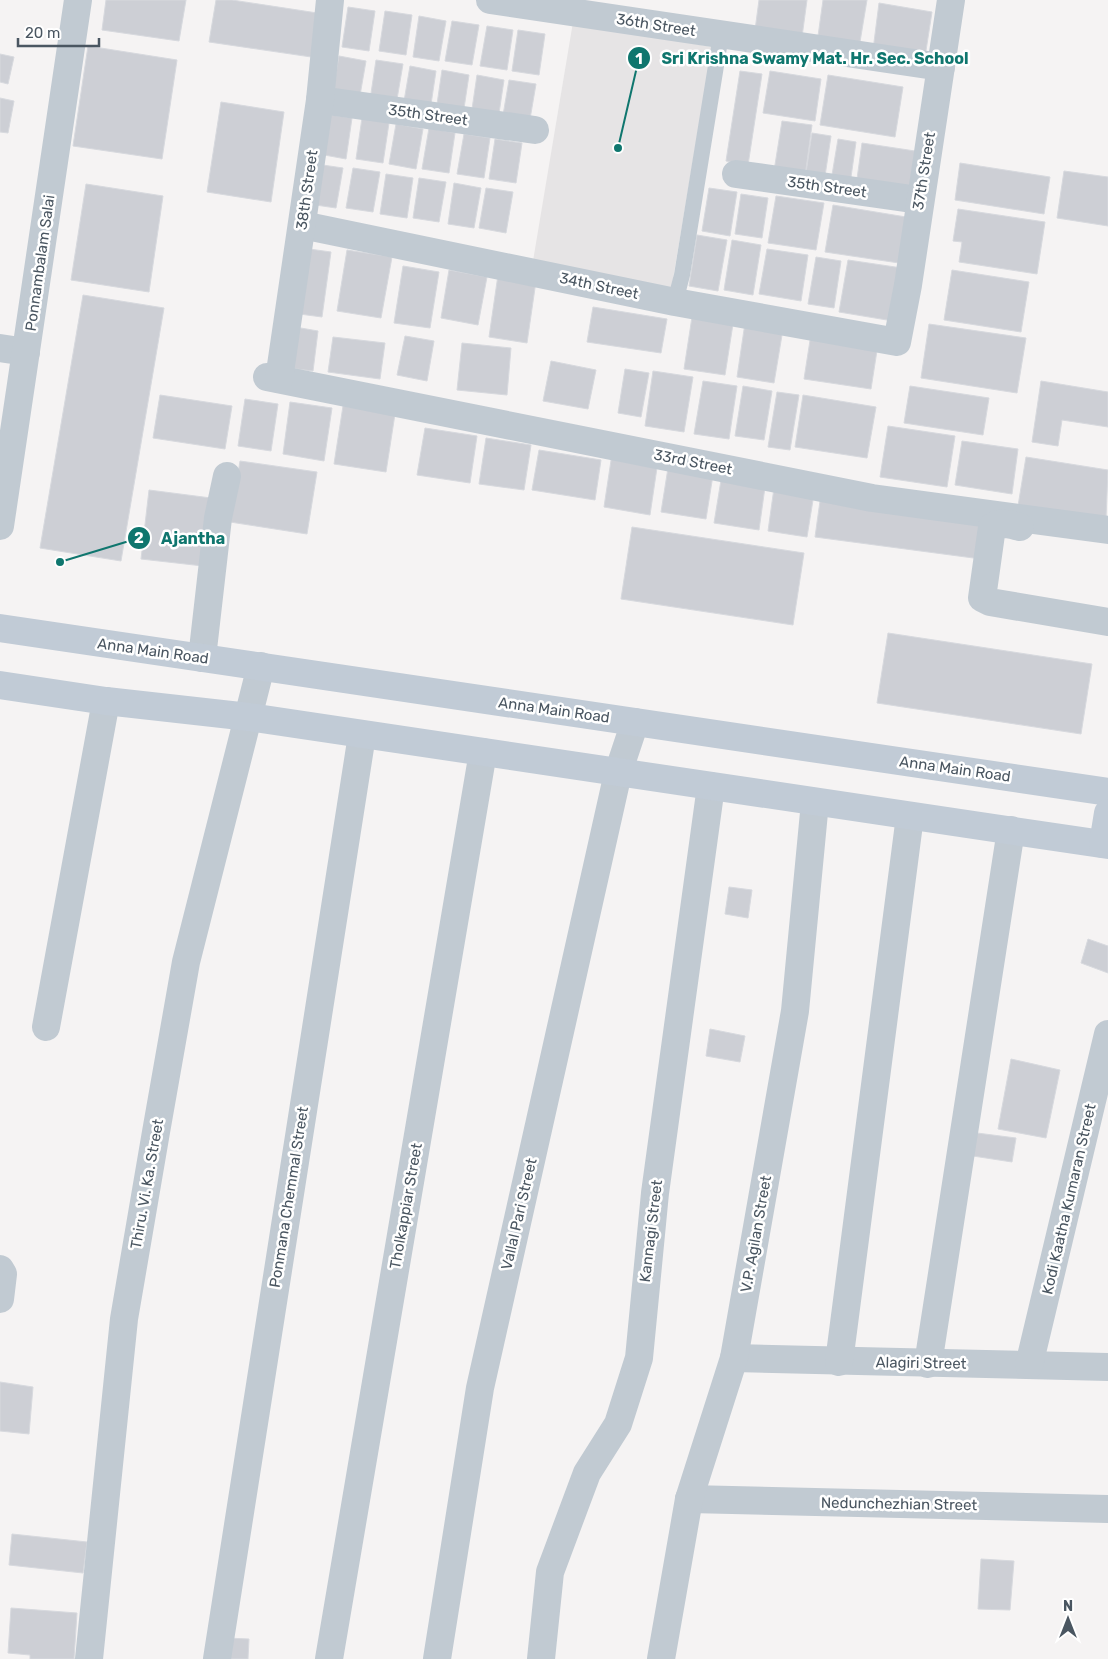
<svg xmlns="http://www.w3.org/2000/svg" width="1108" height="1659" viewBox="0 0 1108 1659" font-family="Rubik,sans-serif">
<rect width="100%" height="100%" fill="#f5f3f3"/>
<polygon fill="#e6e4e5" points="573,22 712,47 671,291 532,267"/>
<g fill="#cdcfd5" stroke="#d7d9de">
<polygon points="106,0 186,0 179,41 102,30"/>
<polygon points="216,0 232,0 324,14 318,58 209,42"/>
<polygon points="759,0 807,0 802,37 755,30"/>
<polygon points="823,0 867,0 860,42 818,36"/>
<polygon points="879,3 932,12 925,57 873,50"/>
<polygon points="348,7 375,11 369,51 342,47"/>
<polygon points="385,11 412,15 406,55 379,51"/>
<polygon points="419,16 446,21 439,61 413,57"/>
<polygon points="452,21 479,25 472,65 445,61"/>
<polygon points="487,26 513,30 507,70 480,66"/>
<polygon points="518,30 545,34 539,75 512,71"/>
<polygon points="88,46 177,60 162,159 73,146"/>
<polygon points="0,54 14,57 8,84 0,82"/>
<polygon points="339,56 366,61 359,101 332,96"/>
<polygon points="376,60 403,64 396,105 370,100"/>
<polygon points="410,66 436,71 430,111 403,107"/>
<polygon points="442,70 469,75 463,115 436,111"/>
<polygon points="740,71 762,74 748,165 726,161"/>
<polygon points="770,71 821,79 815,121 763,113"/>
<polygon points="477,75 504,80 498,120 471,116"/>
<polygon points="828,75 903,87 895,137 820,125"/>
<polygon points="509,80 536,84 529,125 502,121"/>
<polygon points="0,98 14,101 8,133 0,132"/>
<polygon points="221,102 284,112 271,202 207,192"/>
<polygon points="325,114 352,118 346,159 319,154"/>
<polygon points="362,118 389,123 383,163 356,159"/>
<polygon points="782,121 812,125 805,176 774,171"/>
<polygon points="396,124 423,129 416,169 389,164"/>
<polygon points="429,128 455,133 449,173 422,169"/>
<polygon points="812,133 831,136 825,176 806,173"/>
<polygon points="464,134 490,138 484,178 457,174"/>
<polygon points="495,139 522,143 516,183 489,179"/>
<polygon points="838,139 856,142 850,184 831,181"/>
<polygon points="862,143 915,151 909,194 856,186"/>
<polygon points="960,163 1050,177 1044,214 955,200"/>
<polygon points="316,164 343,168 336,208 309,204"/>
<polygon points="353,168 380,172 373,212 346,208"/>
<polygon points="1064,171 1108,177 1108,226 1057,218"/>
<polygon points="386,174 413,178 407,218 380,214"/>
<polygon points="419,178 446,182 439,222 413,218"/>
<polygon points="454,183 481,188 474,228 448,224"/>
<polygon points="86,184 163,196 149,292 71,280"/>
<polygon points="486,188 513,192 506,233 479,228"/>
<polygon points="709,188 737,192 730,236 702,231"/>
<polygon points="741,194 768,198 762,238 735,234"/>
<polygon points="776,196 824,203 816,250 768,243"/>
<polygon points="833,205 906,217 899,263 825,252"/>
<polygon points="958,209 1045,222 1037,274 959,262 962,242 953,241"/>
<polygon points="697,235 727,240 718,291 689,286"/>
<polygon points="732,240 761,245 753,295 724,290"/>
<polygon points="302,248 331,252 322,317 292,313"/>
<polygon points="767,249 808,255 801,301 759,294"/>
<polygon points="347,250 392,257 381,318 337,311"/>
<polygon points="816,257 841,261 834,308 808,304"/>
<polygon points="848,260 902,268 893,321 839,312"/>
<polygon points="403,266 439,272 430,328 394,323"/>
<polygon points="449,270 487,277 478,325 441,318"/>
<polygon points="952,270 1029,282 1021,332 944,320"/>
<polygon points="498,275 536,281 527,343 489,337"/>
<polygon points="83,295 164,308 121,561 40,548"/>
<polygon points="593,307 667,319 661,353 587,342"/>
<polygon points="692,317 733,324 725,375 684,369"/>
<polygon points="745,323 783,329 774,383 737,377"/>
<polygon points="929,324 1026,338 1017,393 921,378"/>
<polygon points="295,327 318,331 313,371 289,368"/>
<polygon points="811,334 878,344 871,389 804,379"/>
<polygon points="405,336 434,341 427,381 397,375"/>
<polygon points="333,337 385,343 380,379 328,372"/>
<polygon points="462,343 511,348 507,395 457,390"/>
<polygon points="551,361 596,370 588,409 543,401"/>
<polygon points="625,369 649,373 641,417 618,413"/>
<polygon points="653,371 693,377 684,432 645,426"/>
<polygon points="703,381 737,386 729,439 694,434"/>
<polygon points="1041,381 1108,392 1108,427 1062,420 1058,446 1032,442"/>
<polygon points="743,386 772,391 764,440 735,436"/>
<polygon points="910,386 989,398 983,435 904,423"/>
<polygon points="777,392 799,395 790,450 768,447"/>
<polygon points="160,395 232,406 225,449 153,438"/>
<polygon points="803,395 876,407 867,458 795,447"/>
<polygon points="245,399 278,404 271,451 238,446"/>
<polygon points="290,402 332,408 324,461 283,454"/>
<polygon points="343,406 395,414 386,472 334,464"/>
<polygon points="888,426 955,436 947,487 880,477"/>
<polygon points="425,428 477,436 470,483 417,475"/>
<polygon points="486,438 531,445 524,490 479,484"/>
<polygon points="962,441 1018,449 1012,494 955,485"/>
<polygon points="539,450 601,460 595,500 532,490"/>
<polygon points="612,454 658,461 650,515 604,507"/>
<polygon points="1026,457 1108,470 1106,519 1018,506"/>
<polygon points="240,461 317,472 307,534 230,522"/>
<polygon points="668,468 713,475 706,519 661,512"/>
<polygon points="722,474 766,480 759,530 714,523"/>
<polygon points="774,488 814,494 807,537 768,531"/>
<polygon points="149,490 211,498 203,566 141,559"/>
<polygon points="820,501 986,523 981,559 815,537"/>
<polygon points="632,527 804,553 793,625 621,599"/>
<polygon points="888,633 1092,664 1081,734 877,703"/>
<polygon points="729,887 752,890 748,918 725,914"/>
<polygon points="1088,939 1108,946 1108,973 1081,963"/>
<polygon points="710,1029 745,1036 740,1062 706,1056"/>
<polygon points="1011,1059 1060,1070 1046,1138 998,1129"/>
<polygon points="977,1133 1016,1138 1012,1162 973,1156"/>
<polygon points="0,1382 33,1387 29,1434 0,1431"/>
<polygon points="12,1534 87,1542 83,1573 9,1565"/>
<polygon points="981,1559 1014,1561 1010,1610 978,1609"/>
<polygon points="11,1608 77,1613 74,1659 78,1659 30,1659 30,1655 8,1653"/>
<polygon points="226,1638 249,1639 248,1659 224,1659"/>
</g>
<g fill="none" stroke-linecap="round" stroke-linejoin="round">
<polyline stroke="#c1cad2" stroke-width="16" points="675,302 682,275 721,35"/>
<g stroke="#c1cad2" stroke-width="28">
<polyline points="490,0 941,67"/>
<polyline points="320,100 535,130"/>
<polyline points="736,174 919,200"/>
<polyline points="302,225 675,302 897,342 908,285 951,0"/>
<polyline points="0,348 26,352"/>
<polyline points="267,377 872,498 1108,530"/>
<polyline points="279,379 320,100 330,0"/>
<polyline points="0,526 78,0"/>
<path d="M1020,527c-9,-2 -20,-6 -28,0l-10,71 8,4 118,20"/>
<polyline points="202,658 218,518 227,476"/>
<polyline points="46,1027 106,701"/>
<polyline points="0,1269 3,1274 0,1299"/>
<polyline points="734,1358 1108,1367"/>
<polyline points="839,1362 910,816"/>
<polyline points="928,1364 1011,830"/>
<polyline points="1029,1365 1108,1034"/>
<polyline points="689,1499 1108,1509"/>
<polyline points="89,1659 124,1319 156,1132 186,962 261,666"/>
<polyline points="217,1659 362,735"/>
<polyline points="329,1659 483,752"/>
<polyline points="437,1659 480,1388 618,773 635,722"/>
<polyline points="541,1659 550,1572 587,1473 618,1424 639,1358 655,1193 711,786"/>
<polyline points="661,1659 689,1499 734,1358 795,1011 815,802"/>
</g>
<g stroke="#c1cbd6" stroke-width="28">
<polyline points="0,628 1108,792"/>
<polyline points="0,685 106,701 249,717 1108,845"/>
<polyline points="1103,844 1108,813"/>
</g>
</g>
<g text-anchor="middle" stroke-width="5" stroke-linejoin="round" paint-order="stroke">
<g font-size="15" fill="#4a5661" stroke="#fff">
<text transform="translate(656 25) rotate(9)" y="5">36th Street</text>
<text transform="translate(428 115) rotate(8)" y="5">35th Street</text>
<text transform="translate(924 171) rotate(-81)" y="5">37th Street</text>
<text transform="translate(827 187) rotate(8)" y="5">35th Street</text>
<text transform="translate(307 190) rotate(-82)" y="5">38th Street</text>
<text transform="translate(40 263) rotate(-82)" y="5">Ponnambalam Salai</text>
<text transform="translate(599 286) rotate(12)" y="5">34th Street</text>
<text transform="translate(693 462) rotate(11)" y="5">33rd Street</text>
<text transform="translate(153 651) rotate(8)" y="5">Anna Main Road</text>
<text transform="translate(554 710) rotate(8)" y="5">Anna Main Road</text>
<text transform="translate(955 769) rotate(8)" y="5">Anna Main Road</text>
<text transform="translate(147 1184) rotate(-80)" y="5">Thiru. Vi. Ka. Street</text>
<text transform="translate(289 1197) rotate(-81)" y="5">Ponmana Chemmal Street</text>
<text transform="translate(1069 1199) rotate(-77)" y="5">Kodi Kaatha Kumaran Street</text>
<text transform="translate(406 1206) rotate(-80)" y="5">Tholkappiar Street</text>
<text transform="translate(519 1214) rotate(-77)" y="5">Vallal Pari Street</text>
<text transform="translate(651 1231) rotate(-83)" y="5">Kannagi Street</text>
<text transform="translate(756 1234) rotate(-80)" y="5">V.P. Agilan Street</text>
<text transform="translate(921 1363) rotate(1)" y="5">Alagiri Street</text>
<text transform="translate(899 1504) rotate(1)" y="5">Nedunchezhian Street</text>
</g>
</g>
<path fill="none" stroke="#0f766e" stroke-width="2" d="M618 148L639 58M60 562L139 538"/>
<g fill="#0f766e" stroke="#fff" stroke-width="2">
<circle cx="618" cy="148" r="5"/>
<circle cx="60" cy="562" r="5"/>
<circle cx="639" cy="58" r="12"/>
<circle cx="139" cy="538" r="12"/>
</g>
<g font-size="15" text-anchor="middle" font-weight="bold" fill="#fff">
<text x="639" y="64">1</text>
<text x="139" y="543">2</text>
</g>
<g font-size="16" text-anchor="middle" font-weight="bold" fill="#0f766e" stroke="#fff" stroke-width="5" stroke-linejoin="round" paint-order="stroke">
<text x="815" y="64">Sri Krishna Swamy Mat. Hr. Sec. School</text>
<text x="193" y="544">Ajantha</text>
</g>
<g transform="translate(1068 1619)" stroke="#ffffff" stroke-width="4" paint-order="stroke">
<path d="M0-4L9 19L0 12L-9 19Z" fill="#4a5661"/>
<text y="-8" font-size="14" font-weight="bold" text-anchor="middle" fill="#4a5661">N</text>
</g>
<path d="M18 38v8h81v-8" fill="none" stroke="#4a5661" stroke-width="2.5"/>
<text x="25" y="38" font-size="15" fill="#4a5661" stroke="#ffffff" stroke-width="4" paint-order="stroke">20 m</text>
</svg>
